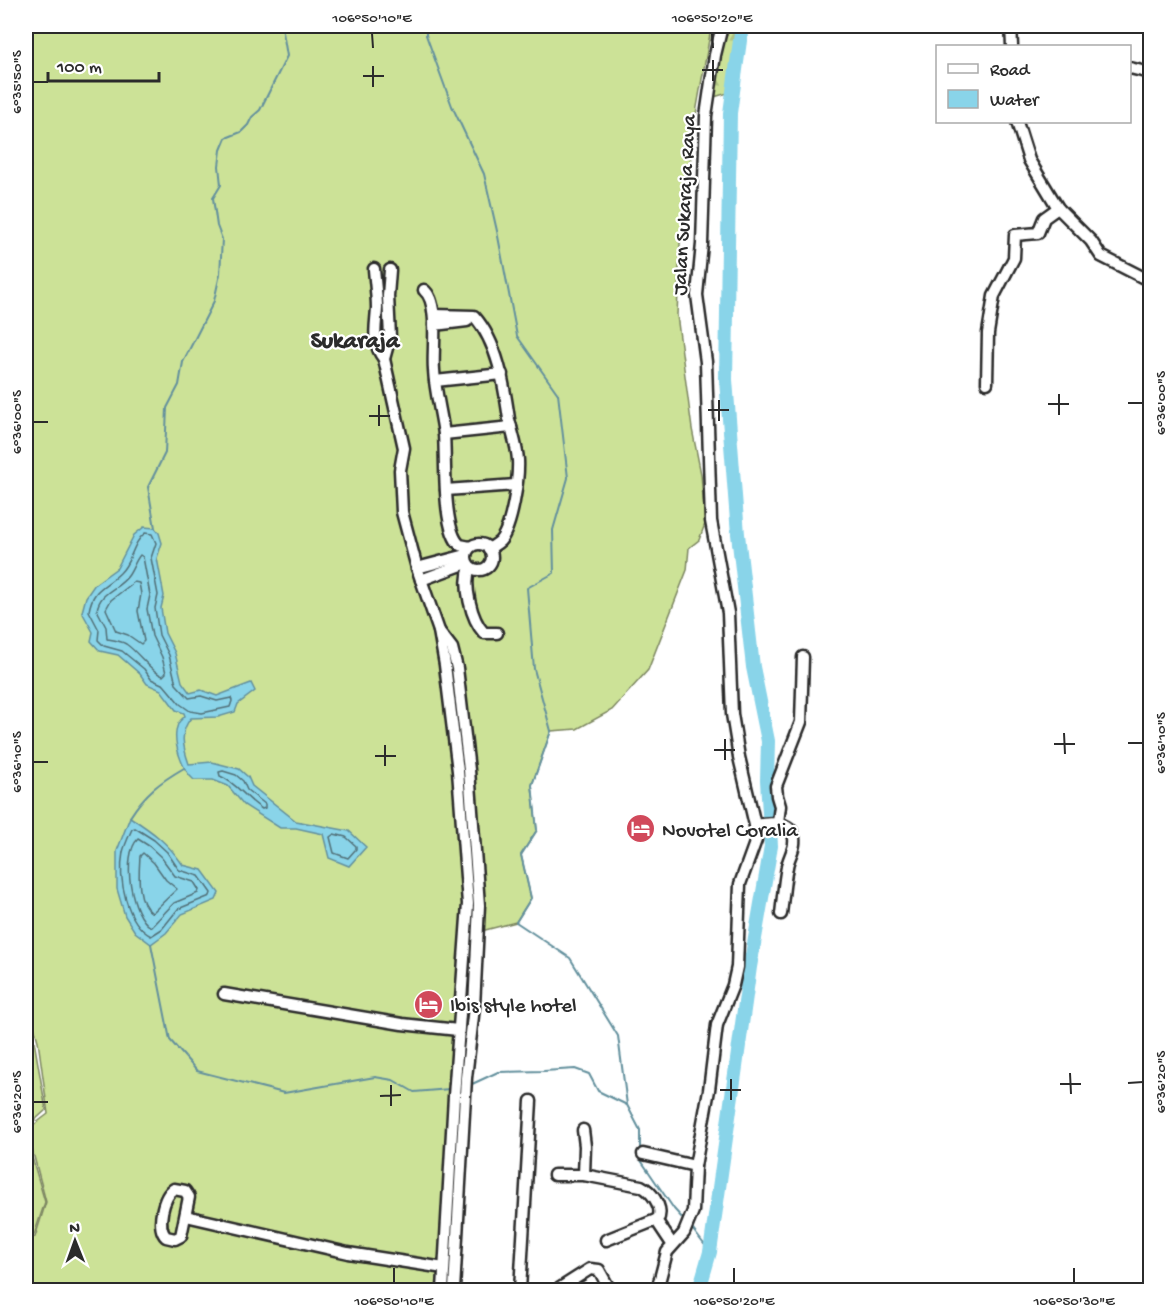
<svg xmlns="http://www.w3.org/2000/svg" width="1176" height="1316" viewBox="0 0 1176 1316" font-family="'Gochi Hand',sans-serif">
<defs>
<pattern id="forest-firs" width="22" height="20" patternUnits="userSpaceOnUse" patternTransform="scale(1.5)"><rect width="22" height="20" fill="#cce297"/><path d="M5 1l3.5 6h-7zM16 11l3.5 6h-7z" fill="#afc282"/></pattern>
</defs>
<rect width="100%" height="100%" fill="#fff"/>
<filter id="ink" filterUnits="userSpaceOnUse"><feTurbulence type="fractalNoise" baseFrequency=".0167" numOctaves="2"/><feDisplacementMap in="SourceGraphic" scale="12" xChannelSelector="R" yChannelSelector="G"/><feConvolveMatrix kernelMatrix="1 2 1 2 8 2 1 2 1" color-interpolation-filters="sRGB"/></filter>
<g filter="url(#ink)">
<g fill="#cce297" stroke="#7c8661" stroke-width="1.5">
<polygon points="26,26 709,26 710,34 697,107 680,244 677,315 692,429 701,474 705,524 699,540 689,548 687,570 648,670 612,710 577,729 551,731 532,785 537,830 521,855 531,898 516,922 462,936 458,967 448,1139 436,1290 26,1290 26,1239 35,1237 46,1202 27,1130 48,1114 38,1041 26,998 26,304 30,291 26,260 26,222 34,122 26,91"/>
<polygon points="26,1040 34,1041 46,1110 26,1128"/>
<polygon points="26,1137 45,1202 34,1235 26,1237"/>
</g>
<polygon fill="url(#forest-firs)" stroke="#7c8661" stroke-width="1.5" points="712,26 738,26 728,93 714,97 709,68"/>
<g fill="#89d4e9" stroke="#63909d" stroke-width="1.5">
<path d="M144,527l11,1 4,5 3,10 -5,15 7,38 -3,12 4,25 10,20 7,29 8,11 11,-3 16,6 34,-13 4,8 -17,13 -3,8 -17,5 -27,1c-12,14 -8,29 -2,46l23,-2 27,7 9,8 4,9 44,35 53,10 17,16 -17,19 -20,-8 -6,-24 -27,-6h-16l-36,-23 -16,-19 -15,-6h-19c-12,-10 -23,-40 -16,-56 1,-3 4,-5 7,-8l-1,-3 -8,-3 -15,-20 -14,-6 -7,-10 -22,-19 -18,-4 -9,-10 2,-9 -11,-20 4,-15 9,-13 22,-16 17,-33z"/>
<path d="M130,817c23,15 37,25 53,48l19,5 17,23 -3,7 -34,14 -16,19 -15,11 -16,-12 -10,-16 -8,-27v-38z"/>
</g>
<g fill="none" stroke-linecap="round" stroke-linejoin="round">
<g stroke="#516f77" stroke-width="1.5">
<path d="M145,533l7,1 4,9 -5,15 7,37 -3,13 4,27 10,20 7,29 13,14 12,-2 16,5 14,-3 1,3 -2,6 -28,6 -12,-2 -10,-7 -16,-19 -13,-6 -7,-10 -22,-18 -18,-5 -6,-6 1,-10 -10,-19c4,-24 16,-23 31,-38 12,-11 12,-30 25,-40z"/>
<path d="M140,555l3,2 7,38 -3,14 5,27 10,21 4,16 -3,3c-11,-3 -25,-24 -37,-32 -5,-3 -13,-4 -19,-5l-1,-12 -9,-17c3,-19 21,-20 31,-34 5,-7 7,-15 12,-21z"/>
<polygon points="134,582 139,583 141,594 138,611 144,641 141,644 128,635 116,631 106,609 111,600"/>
<path d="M223,771l13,4 7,6 4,9 18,14v4l-3,1c-16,-10 -25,-26 -42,-33l-1,-4z"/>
<path d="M135,828l19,12 13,12 12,18 20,6 12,17 -1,3 -32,13 -16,20 -11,7c-25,-13 -33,-58 -28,-84 2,-8 6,-16 9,-23z"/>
<polygon points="334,834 346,837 356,846 356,849 348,858 334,853 330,837"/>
<path d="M138,839l11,7 12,11 14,19 19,6 5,8 -1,3 -24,10 -23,24c-20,-11 -30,-72 -13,-88z"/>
<path d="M143,853l11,10 12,17 11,9 -25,24c-16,-11 -13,-40 -12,-57z"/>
</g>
<g stroke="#63909d" stroke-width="2">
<polyline points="426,26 426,35 452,106 484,174 497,231 517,336 558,394 568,478 553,530 554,573 527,588 534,669 551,731 532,785 537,830 521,855 531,898 516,922 570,958 618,1036 627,1105"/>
<polyline points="155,528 148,487 165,453 167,408 179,385 183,362 214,301 220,274 222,239 217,226 213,198 221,185 219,166 221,150 226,138 241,132 248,125 252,117 260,110 287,56 282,26"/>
<path d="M130,817c15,-24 30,-35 54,-49"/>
<polyline points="151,944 170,1040 197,1071 284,1093 375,1077 393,1080 414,1092 450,1089"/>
<polyline points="470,1085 498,1072 544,1071 575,1069 589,1074 598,1091 627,1105 640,1130 640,1159 674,1209 684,1220"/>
<polyline points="690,1226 710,1252"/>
</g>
<polyline stroke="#89d4e9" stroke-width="14" points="699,1290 710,1252 750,967 771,846 767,780 768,741 753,667 738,534 726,380 730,113 742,26"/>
<defs>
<g id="minor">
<polyline points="1011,26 1012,46"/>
<polyline points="1130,68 1150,73"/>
<polyline points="1017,122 1029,160 1058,208 1091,241 1101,256 1150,281"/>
<path d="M374,269c1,13 3,26 3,39 -1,19 -6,35 7,51"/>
<polyline points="390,270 388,296 390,337 384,359 404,448 400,470 402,512 417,568 439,631 445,665 458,771 468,904 454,1096 443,1290"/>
<path d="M424,290c16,13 8,60 10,80 1,21 7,42 10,64 2,25 -2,96 16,111l10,2"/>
<path d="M434,315l40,1c24,27 30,68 35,103 3,14 8,27 9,41 1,18 -6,67 -18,81 -3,3 -7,5 -11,8"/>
<polyline points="434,325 467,321"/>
<polyline points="435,381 502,374"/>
<polyline points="987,383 988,333 994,296 1014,258 1015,235 1038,233 1044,218 1058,208"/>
<polyline points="444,434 511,427"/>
<polyline points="446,490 516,485"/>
<circle cx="479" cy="557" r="13"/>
<path d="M470,567c-7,18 1,52 14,66h13"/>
<polyline points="417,568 466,555"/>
<polyline points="421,580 467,563"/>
<polyline points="439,631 452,648 457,668 469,770 479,905 474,1007 466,1078 454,1290"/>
<polyline points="778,822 780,806 777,796 776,786 801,722 803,657"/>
<path d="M755,825c15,-3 42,-5 39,19 -1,8 -6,15 -7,23 -3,15 -4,31 -6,47"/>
<polyline points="224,994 402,1024 458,1030"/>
<polyline points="583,1130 585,1146 584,1175"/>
<polyline points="643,1154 695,1166"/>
<path d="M554,1175h30l57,11c10,5 21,19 18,31l-3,3 -50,20"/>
<path d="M174,1189l11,2 4,6 -8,39 -6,3 -9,-2c-10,-10 -3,-41 8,-48z"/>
<polyline points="186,1216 348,1253 444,1268"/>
<polyline points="656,1220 672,1244"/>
<polyline points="520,1290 531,1101"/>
<polyline points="557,1290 590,1269 599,1270 610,1290"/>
<polyline points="657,1290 667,1252 684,1233 693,1211 695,1166 709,1090 717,1025 733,985 737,967 740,884 756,840 755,825 739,757 732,714 728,613 711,521 706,362 697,295 702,244 706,116 715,55 722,26"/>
</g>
</defs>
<use href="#minor" stroke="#2b2b2b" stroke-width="15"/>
<use href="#minor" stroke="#fff" stroke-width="10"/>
</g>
</g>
<path fill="none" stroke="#2b2b2b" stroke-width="2" d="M372,33l1,15M712,33l1,15M713,60v21M373,66v21M702,70h21M363,76h21M33,82h15M1059,394v21M719,400v21M1128,403h15M1048,404h21M379,405v21M708,410h21M369,416h21M33,422h15M1064,733l1,21M725,739v21M1128,743h15M1054,744h21M385,745v21M714,750h21M375,756h21M33,762h15M1070,1073l1,21M731,1079v21M1128,1083l15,-1M1060,1084h21M391,1085v21M720,1090h21M380,1096l21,-1M33,1102h15M394,1268v15M734,1268v15M1074,1268v15"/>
<defs>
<symbol id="hotel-disc" viewBox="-11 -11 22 22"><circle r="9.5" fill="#d1495b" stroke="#fff"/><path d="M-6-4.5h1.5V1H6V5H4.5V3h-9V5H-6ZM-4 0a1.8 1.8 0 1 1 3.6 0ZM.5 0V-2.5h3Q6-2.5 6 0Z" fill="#fff"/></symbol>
</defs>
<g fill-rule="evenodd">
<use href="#hotel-disc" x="624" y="812" width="33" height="33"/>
<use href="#hotel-disc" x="412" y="988" width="33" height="33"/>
</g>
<g text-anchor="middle" stroke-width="4.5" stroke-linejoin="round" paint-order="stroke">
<g font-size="21" fill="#2b2b2b" stroke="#fff">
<text transform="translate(683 205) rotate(-87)" y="7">Jalan Sukaraja Raya</text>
</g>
<g font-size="21" fill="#2b2b2b" stroke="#fff" text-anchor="start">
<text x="662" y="836">Novotel Coralia</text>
<text x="450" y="1011">Ibis style hotel</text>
</g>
<g font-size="24" font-weight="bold" fill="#2b2b2b" stroke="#fff">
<text x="355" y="347">Sukaraja</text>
</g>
</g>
<rect width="1176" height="1316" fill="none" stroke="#fff" stroke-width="66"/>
<rect x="936" y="45" width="195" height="78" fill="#ffffff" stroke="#aaaaaa" stroke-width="1.5"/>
<rect x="948" y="64" width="30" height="9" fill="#ffffff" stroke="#aaaaaa" stroke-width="1.5"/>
<text x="990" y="75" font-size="18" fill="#2b2b2b">Road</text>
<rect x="948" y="90" width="30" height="18" fill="#89d4e9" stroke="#aaaaaa" stroke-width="1.5"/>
<text x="990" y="105" font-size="18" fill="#2b2b2b">Water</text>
<g transform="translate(75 1241) rotate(359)" stroke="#ffffff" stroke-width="4.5" paint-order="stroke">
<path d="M0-4.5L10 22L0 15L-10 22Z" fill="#2b2b2b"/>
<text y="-9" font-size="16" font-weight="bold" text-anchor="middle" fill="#2b2b2b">N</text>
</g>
<path d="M48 72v9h111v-9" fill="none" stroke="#2b2b2b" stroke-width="3"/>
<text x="57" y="72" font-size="18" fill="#2b2b2b" stroke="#ffffff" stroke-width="4.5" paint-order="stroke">100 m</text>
<rect x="33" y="33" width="1110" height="1250" fill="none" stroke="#2b2b2b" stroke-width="2"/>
<g font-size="15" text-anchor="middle" fill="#2b2b2b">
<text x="372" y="22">106°50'10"E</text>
<text x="712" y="22">106°50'20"E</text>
<text transform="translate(16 82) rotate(-90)" y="5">6°35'50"S</text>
<text transform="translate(1160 403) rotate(-90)" y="5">6°36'00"S</text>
<text transform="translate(16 422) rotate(-90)" y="5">6°36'00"S</text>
<text transform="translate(1160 743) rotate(-90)" y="5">6°36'10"S</text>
<text transform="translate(16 762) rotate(-90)" y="5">6°36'10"S</text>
<text transform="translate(1160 1082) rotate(-90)" y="5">6°36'20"S</text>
<text transform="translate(16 1102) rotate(-90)" y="5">6°36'20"S</text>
<text x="394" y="1305">106°50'10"E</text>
<text x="734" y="1305">106°50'20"E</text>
<text x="1074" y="1305">106°50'30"E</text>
</g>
</svg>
